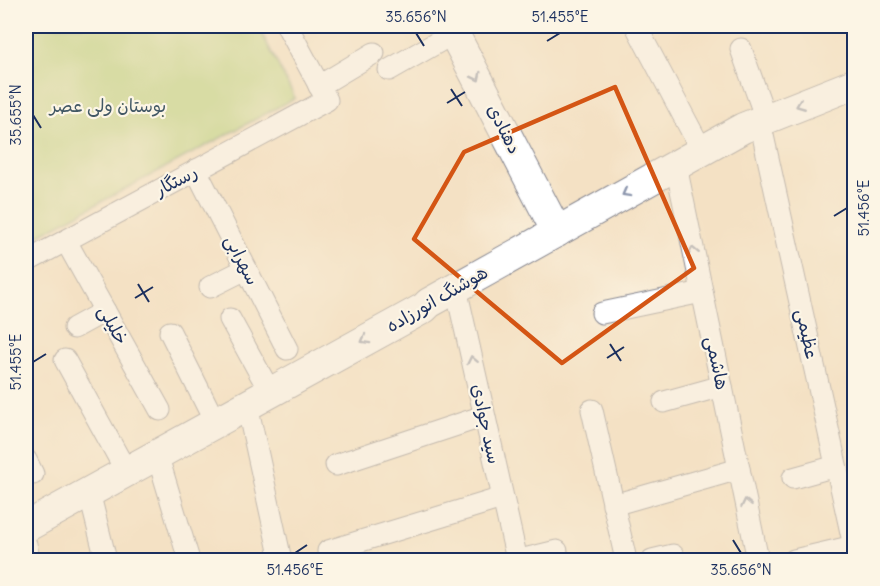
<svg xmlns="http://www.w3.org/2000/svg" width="880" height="586" viewBox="0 0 880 586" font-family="Delius,'Playpen Sans Arabic',sans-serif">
<rect width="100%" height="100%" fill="#fcf5e5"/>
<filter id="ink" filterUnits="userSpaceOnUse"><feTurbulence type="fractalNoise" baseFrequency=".0167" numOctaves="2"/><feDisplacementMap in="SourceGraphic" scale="12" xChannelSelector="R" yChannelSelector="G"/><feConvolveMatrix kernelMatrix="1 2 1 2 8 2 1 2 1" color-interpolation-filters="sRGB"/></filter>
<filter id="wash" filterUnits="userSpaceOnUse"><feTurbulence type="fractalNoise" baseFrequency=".008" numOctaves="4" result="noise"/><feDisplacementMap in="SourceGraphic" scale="24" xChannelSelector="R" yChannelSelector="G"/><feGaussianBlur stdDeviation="1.35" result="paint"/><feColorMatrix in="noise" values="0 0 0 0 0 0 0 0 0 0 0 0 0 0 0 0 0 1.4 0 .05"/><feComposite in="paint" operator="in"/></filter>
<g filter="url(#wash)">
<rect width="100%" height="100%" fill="#f4e1c4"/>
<polygon fill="#b5d47b" stroke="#68826c" stroke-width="1.5" points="26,26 258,26 295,98 26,242"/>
</g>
<g filter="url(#ink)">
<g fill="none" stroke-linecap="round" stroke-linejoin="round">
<defs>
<g id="minor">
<polyline points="636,26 702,151"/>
<polyline points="741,49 766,119"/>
<polyline points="389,70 454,33"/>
<polyline points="319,86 374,53"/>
<polyline points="760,122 854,546"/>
<polyline points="676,166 758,560"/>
<polyline points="196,170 287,349"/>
<polyline points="66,241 160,410"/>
<polyline points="26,262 327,100 287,26"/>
<polyline points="210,287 246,269"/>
<polyline points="456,288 517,560"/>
<polyline points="602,313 702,292"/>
<polyline points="230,319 270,392"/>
<polyline points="74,328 105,311"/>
<polyline points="170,332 215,422"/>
<polyline points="65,360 126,471"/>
<polyline points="664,402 722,386"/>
<polyline points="247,405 281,560"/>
<polyline points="592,410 626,560"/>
<polyline points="157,454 189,560"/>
<polyline points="26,460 33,474"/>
<polyline points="336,465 484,416"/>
<polyline points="793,478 836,466"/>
<polyline points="89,492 106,560"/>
<polyline points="613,505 739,469"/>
<polyline points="26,544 29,560"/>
<polyline points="328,551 502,498"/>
<polyline points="520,560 557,551"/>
<polyline points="652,560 673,555"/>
<polyline points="794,560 854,546"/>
</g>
<g id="secondary">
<polyline points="450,26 557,232"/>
<polyline points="26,527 424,308 429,303 743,128 854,84"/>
</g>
</defs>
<use href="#minor" stroke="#888891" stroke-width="23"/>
<use href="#secondary" stroke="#888891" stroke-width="32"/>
<use href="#minor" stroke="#fff" stroke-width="21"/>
<use href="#secondary" stroke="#fff" stroke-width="30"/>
</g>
<defs><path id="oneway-chevron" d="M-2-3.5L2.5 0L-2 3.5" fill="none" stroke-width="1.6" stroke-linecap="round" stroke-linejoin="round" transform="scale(1.5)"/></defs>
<g stroke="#8d97ae">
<use href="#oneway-chevron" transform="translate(477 77) rotate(63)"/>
<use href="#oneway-chevron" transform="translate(800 105) rotate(158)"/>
<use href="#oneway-chevron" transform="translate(626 193) rotate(151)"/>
<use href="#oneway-chevron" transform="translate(693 251) rotate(-102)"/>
<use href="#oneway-chevron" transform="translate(365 340) rotate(151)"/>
<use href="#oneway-chevron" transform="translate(472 360) rotate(-102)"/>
<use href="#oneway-chevron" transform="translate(746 503) rotate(-102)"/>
</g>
</g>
<path d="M0 0H880V586H0ZM615,87l79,181 -132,95 -148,-124 50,-87z" fill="#f4e1c4" fill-opacity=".55" fill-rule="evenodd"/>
<path fill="none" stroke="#d45514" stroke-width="4.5" stroke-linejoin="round" d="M615,87l79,181 -132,95 -148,-124 50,-87z"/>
<path fill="none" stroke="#1b2f5e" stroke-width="2" d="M416,33l8,13M547,41l13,-8M451,89l11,17M447,103l18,-11M33,115l8,13M834,216l13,-8M138,284l11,18M135,298l18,-11M610,344l11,17M607,358l17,-11M33,362l13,-8M733,540l8,13M295,553l12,-8"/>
<g text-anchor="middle" stroke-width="4.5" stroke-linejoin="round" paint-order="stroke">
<g font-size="18" fill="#425865" stroke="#fcf5e5">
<text x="108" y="112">بوستان ولی عصر</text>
</g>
<g font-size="18" fill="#1b2f5e" stroke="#fcf5e5">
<text transform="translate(504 129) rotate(63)" y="6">دهنادی</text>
<text transform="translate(176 181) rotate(-28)" y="6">رستگار</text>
<text transform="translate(242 260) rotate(63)" y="6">سهرابی</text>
<text transform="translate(437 299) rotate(-30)" y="6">هوشنگ انورزاده</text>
<text transform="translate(113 325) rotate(61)" y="6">خلیلی</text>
<text transform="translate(807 334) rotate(78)" y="6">عظیمی</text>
<text transform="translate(717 363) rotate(78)" y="6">هاشمی</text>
<text transform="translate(486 424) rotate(78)" y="6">سید جوادی</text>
</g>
</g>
<rect width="880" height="586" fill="none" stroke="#fcf5e5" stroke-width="66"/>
<rect x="33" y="33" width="814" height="520" fill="none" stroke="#1b2f5e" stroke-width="2"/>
<g font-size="15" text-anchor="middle" fill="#1b2f5e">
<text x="416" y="22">35.656°N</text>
<text x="560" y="22">51.455°E</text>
<text transform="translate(16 115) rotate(-90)" y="5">35.655°N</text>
<text transform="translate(864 208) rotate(-90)" y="5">51.456°E</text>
<text transform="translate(16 362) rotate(-90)" y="5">51.455°E</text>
<text x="295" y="575">51.456°E</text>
<text x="741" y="575">35.656°N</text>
</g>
</svg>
